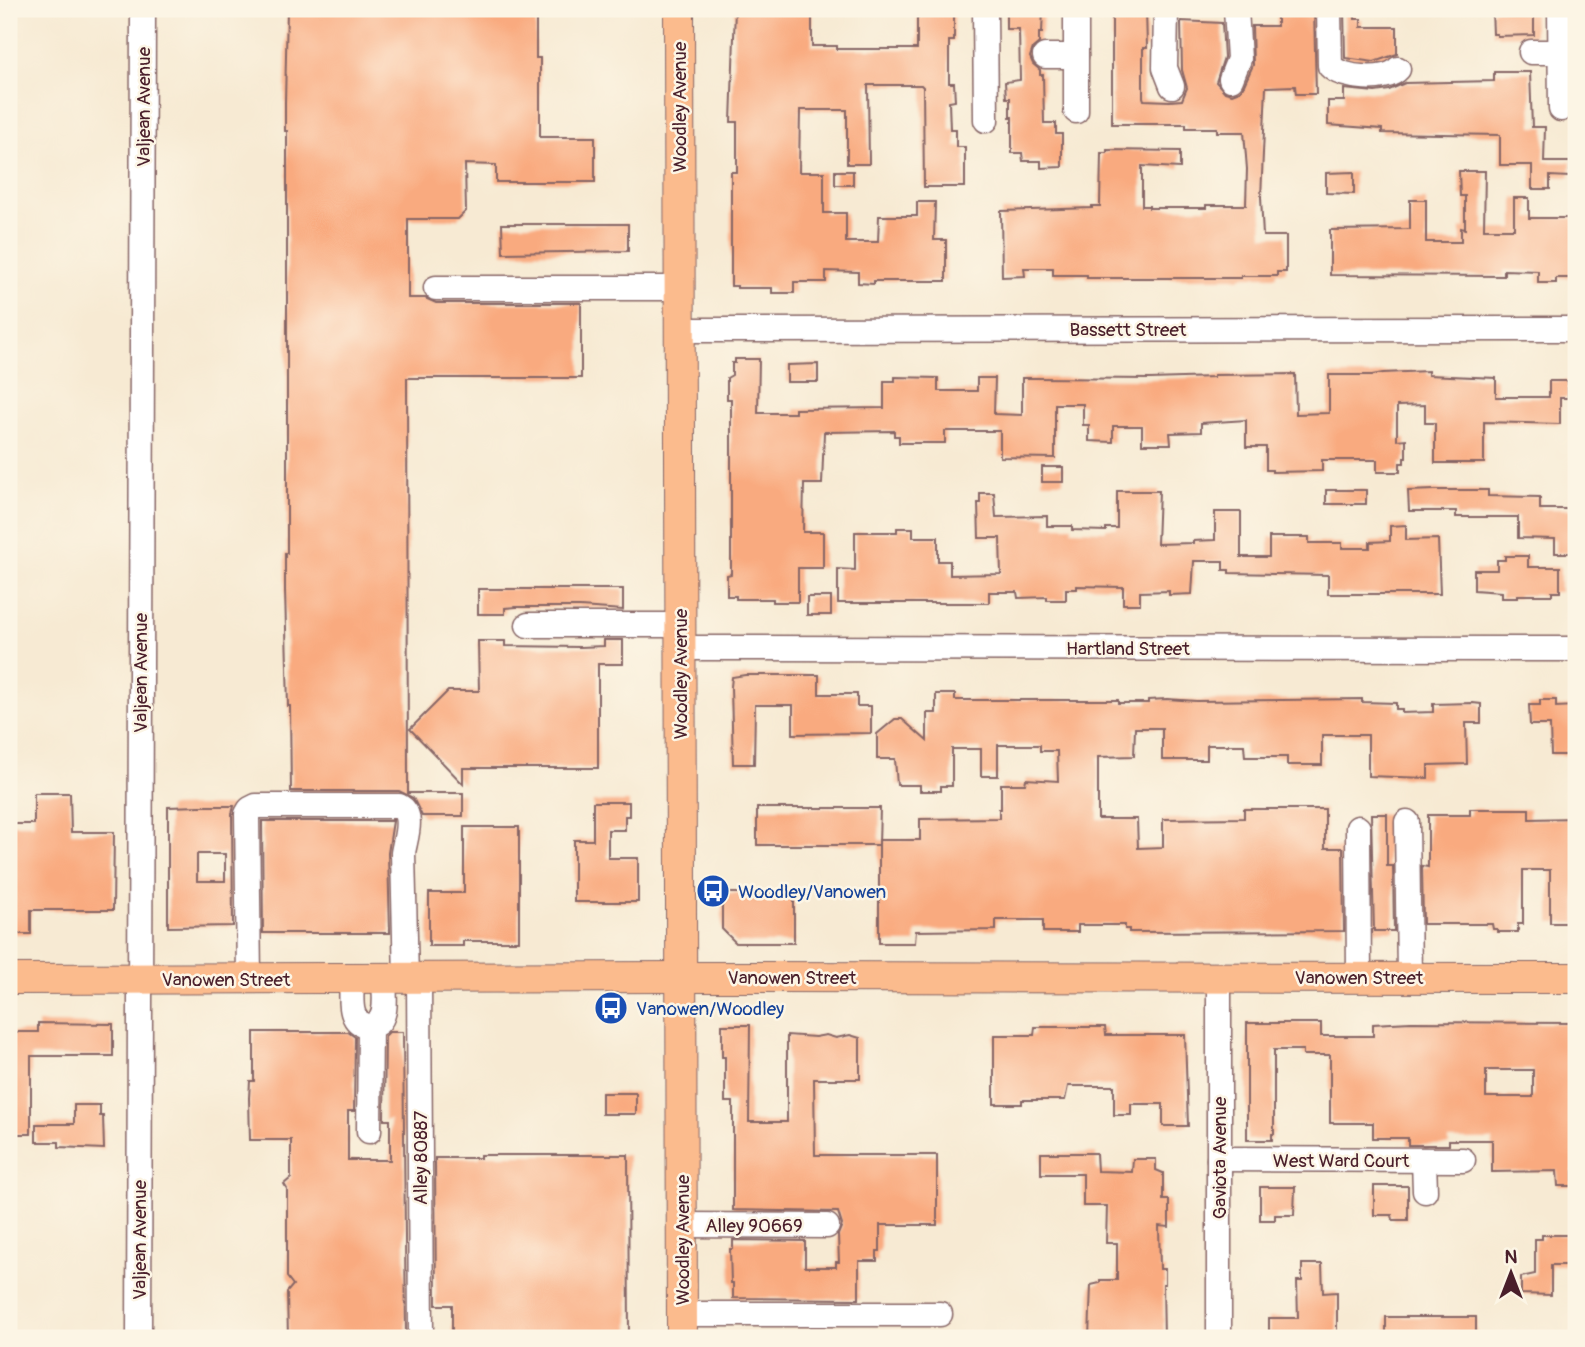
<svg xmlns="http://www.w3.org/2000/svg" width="1585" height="1347" viewBox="0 0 1585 1347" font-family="Pangolin,sans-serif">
<rect width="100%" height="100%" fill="#fcf5e5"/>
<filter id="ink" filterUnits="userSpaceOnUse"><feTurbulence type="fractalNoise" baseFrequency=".0143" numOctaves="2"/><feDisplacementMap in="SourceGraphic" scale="14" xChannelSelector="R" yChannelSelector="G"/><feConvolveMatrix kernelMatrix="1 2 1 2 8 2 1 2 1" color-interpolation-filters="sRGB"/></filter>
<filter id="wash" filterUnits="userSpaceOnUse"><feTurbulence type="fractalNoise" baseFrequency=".00686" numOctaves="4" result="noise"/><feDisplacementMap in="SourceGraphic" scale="28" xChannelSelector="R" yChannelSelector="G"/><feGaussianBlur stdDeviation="1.57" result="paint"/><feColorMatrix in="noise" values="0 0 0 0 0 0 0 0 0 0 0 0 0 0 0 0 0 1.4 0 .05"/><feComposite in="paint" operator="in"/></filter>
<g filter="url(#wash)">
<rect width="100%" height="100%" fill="#f7ead3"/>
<g id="blocks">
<g fill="#f9aa7f" fill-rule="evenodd">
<polygon points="287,9 536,9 536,58 540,58 540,137 595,137 595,182 496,182 496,165 465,164 466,211 458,219 408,219 408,298 425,298 436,303 581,303 581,378 407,378 408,793 463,793 463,816 422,816 413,798 399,791 291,791 290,706 288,706 285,590 285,553 287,553 287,131 285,131 285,103"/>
<polygon points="735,9 812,9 812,46 837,46 837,49 917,49 917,17 922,17 922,9 954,9 954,41 949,41 949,83 954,83 955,101 949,102 950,129 956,129 956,147 965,147 965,187 924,187 923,87 921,85 868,85 869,164 847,164 847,110 800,110 799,172 824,172 824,213 846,213 846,242 878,242 879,216 917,216 917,202 935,202 934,240 946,240 946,281 874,281 874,284 858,283 858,272 826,271 826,282 794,282 794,293 772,293 772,288 737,288 737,286 731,286 731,172 737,172 737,122 731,122"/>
<polygon points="1006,9 1043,9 1042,33 1039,33 1039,43 1033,48 1030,57 1033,64 1040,70 1040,75 1043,75 1044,123 1056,123 1056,134 1062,134 1062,167 1041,168 1041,161 1023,161 1022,153 1012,153 1012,117 1010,117 1010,98 1006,98 1005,82 1020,80 1019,29 1006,29"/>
<polygon points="1112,9 1146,9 1147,48 1143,48 1143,97 1144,100 1170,101 1182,100 1187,88 1182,70 1181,21 1222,23 1224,57 1216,82 1225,92 1232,94 1240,91 1244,85 1253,65 1252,26 1277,26 1277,9 1314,9 1316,94 1296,94 1295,86 1266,87 1261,197 1263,236 1286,236 1286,272 1277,272 1277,276 1241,276 1241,278 1087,278 1087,275 1053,275 1053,268 1024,268 1025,276 1002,277 1001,211 1092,208 1092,206 1100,206 1101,153 1107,153 1107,150 1180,151 1180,168 1142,166 1142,206 1149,206 1149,208 1206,208 1206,205 1246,205 1247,169 1244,132 1217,132 1217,128 1186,128 1186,124 1112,124"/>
<polygon points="1344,9 1355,9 1355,19 1361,19 1361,27 1397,27 1397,54 1374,62 1345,58"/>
<polygon points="1492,9 1534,9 1534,35 1497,36 1497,34 1493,34"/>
<polygon points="1494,72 1530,72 1532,127 1545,127 1544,162 1571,162 1570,177 1550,176 1550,189 1532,189 1532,165 1500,165 1500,135 1382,133 1382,129 1328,125 1328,101 1344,101 1344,89 1375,92 1389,90 1405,83 1494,81"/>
<rect x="835" y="171" width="18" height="14"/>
<polygon points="1459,171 1485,171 1484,229 1514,229 1514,198 1529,198 1529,218 1576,218 1576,278 1556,278 1556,283 1538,283 1538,271 1504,270 1504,276 1330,275 1330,230 1410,229 1410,200 1426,200 1426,242 1461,242 1461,228 1465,229 1465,196 1460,196"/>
<polygon points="1354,172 1354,194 1326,193 1326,173"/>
<polygon points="502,224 628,224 628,251 503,253"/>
<polygon points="735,359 759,359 758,413 795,413 795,409 884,408 884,381 895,381 895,377 938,378 938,391 977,391 977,378 995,378 994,414 1022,415 1022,378 1035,378 1150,379 1214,377 1214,375 1295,374 1296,414 1329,413 1329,375 1372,375 1383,373 1428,371 1428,375 1496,378 1496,397 1549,397 1549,381 1568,381 1568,398 1560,398 1560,424 1484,422 1484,463 1435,463 1435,423 1425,423 1425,405 1397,406 1397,440 1406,439 1406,458 1404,458 1404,463 1400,463 1400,472 1377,472 1377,460 1322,460 1322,471 1272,472 1272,470 1266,470 1266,447 1246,447 1246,420 1201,423 1201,432 1170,433 1171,444 1142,444 1142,426 1113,426 1113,442 1089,441 1089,425 1083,425 1083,404 1055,404 1055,458 1000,457 1000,431 945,431 945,443 899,443 899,436 894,436 894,431 824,432 822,484 804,484 803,532 823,532 823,568 798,568 798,602 773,602 773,599 736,599 736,596 727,596 727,575 731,574 731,399 727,399 727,378 732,375 732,363 735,363"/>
<polygon points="818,364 818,382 787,382 787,365"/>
<rect x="1042" y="467" width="21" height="15"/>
<rect x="1326" y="490" width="40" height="14"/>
<polygon points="1435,490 1488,490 1488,496 1540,497 1540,509 1576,509 1576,553 1555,553 1555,539 1518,538 1518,517 1456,517 1456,511 1409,511 1408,491"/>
<polygon points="1117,491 1159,491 1157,544 1193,543 1193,541 1215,540 1215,512 1241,512 1241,557 1269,557 1269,537 1309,537 1309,543 1342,543 1342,548 1370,548 1370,542 1390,541 1390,526 1406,525 1406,540 1438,539 1440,594 1328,594 1328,575 1229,573 1229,570 1223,570 1223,561 1194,561 1192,594 1169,595 1169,591 1140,592 1140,604 1123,604 1123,587 1077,586 1077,589 1066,589 1066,600 1047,600 1047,597 1018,598 1017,592 989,592 989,603 838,603 838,569 855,570 855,532 897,532 897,528 913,528 913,537 938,537 938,561 950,561 950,575 1001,574 1000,538 979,538 978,503 980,503 980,493 994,493 996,517 1047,516 1047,526 1072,526 1072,530 1106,531 1106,528 1117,528"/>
<polygon points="1505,556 1528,556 1528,567 1560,567 1560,592 1552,592 1552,595 1518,595 1518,598 1501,598 1501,592 1474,590 1474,570 1497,570 1497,560 1505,560"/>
<polygon points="478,589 623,589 623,610 580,607 516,607 505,608 505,614 478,614"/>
<rect x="807" y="597" width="24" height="18"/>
<polygon points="604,640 623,640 623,664 598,664 598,768 463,768 463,784 410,729 448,691 479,691 478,641 505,641 505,646 580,647 604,646"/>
<polygon points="745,675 819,675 819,694 857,694 857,706 871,706 871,733 793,734 793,705 755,705 754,764 733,764 731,687 732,677"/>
<polygon points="936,694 955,694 955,700 1118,700 1118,703 1148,703 1148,700 1167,699 1196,701 1362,699 1362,702 1396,703 1396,709 1402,709 1402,713 1433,712 1433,704 1473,703 1481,704 1481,723 1466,723 1467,764 1428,765 1428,778 1368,776 1368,735 1322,735 1322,765 1287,765 1287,757 1245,757 1244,745 1207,745 1207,760 1162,760 1162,728 1135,728 1134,756 1098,757 1098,819 1137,819 1138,848 1163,847 1163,819 1244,818 1244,809 1325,809 1325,848 1343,848 1344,931 1129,932 1129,929 1125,929 1125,925 1078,925 1078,932 1043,932 1043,920 996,920 996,930 916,931 915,943 879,943 879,840 920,840 920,819 999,818 999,809 1001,809 1001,784 1025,784 1026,779 1058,781 1057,751 1040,751 1040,745 998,745 998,776 981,776 981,749 952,749 952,786 941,786 941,791 920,791 920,785 897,785 895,759 877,759 877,734 895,719 902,719 927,741 927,713 936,713"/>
<polygon points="1540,700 1556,700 1556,707 1576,706 1576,749 1567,749 1567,755 1551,755 1550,725 1530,725 1529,705 1540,705"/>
<polygon points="34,793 70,793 71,832 114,832 113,910 31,910 31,934 9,934 9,824 34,824"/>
<polygon points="593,802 629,802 629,816 625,816 625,830 608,830 608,858 638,858 638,902 574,902 574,840 593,840"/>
<path d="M201,806h33l-2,8 1,112 -65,1v-120zM197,854h28v27h-28z"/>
<polygon points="757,808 880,808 879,845 757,845"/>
<polygon points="1470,809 1529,809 1529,819 1576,818 1576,923 1550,923 1550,870 1523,870 1523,924 1518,924 1518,932 1497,932 1497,929 1493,929 1492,924 1423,924 1422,866 1428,867 1428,815 1470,815"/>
<polygon points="1371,814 1387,814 1387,866 1393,866 1394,931 1374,931"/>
<polygon points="262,821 393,821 388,853 390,933 263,933"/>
<polygon points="464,827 519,827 519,941 463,941 463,946 429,946 429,893 464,893"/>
<polygon points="722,893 794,893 794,943 736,943 722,929"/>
<path d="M1411,1022l165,1v148h-3v15h-15l-1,-15 -65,1v-32h-43v5h-41v-7h-35v-15h-43v-68h-27v-5h-29v84h-2v6h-25v-117h74v13h52v-12zM1486,1070h47v27h-47z"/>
<polygon points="38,1023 113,1024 113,1056 31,1056 31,1134 9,1134 9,1032 38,1032"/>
<polygon points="722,1025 750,1025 749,1122 787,1122 787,1035 815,1037 826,1035 836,1038 850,1035 860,1038 860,1079 814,1079 815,1155 937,1155 937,1225 880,1225 880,1251 877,1251 877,1261 859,1261 859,1299 733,1298 733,1283 731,1283 730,1249 733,1249 733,1240 805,1241 805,1267 836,1267 836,1262 839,1262 838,1235 842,1225 838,1212 733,1210 733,1102 725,1102 725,1057 722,1057"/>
<polygon points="1035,1027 1105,1027 1106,1035 1185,1035 1188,1126 1163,1126 1163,1104 1131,1104 1131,1115 1114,1115 1114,1086 1068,1086 1065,1100 1022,1100 1022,1104 994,1104 994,1035 1034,1035"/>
<polygon points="254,1032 348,1032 355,1037 354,1111 348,1111 348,1160 390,1160 390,1120 384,1120 385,1036 389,1032 403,1032 406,1338 288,1338 287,1292 293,1285 287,1277 287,1189 284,1184 291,1178 291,1140 250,1140 249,1098 250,1081 254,1081"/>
<rect x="602" y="1093" width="34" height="21"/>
<polygon points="74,1105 100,1105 100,1116 103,1116 104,1149 59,1147 59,1142 36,1142 36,1124 74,1124"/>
<polygon points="1041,1153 1096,1153 1097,1171 1132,1172 1133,1159 1156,1159 1156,1170 1163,1173 1163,1200 1169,1200 1169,1227 1159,1226 1160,1269 1165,1269 1165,1284 1163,1284 1164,1338 1089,1338 1091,1285 1100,1283 1100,1280 1117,1280 1117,1243 1106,1243 1107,1206 1083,1206 1083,1174 1041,1174"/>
<polygon points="480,1155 628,1155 629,1338 452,1338 452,1305 436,1305 435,1158 480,1158"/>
<polygon points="1374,1186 1408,1186 1408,1220 1393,1220 1392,1215 1374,1215"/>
<polygon points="1260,1187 1295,1187 1294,1215 1275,1215 1275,1220 1260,1220"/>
<polygon points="1542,1235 1572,1235 1572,1265 1551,1265 1551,1295 1521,1294 1521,1277 1535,1274 1535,1239 1542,1239"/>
<polygon points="1302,1264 1322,1264 1323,1293 1337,1292 1337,1335 1303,1335 1294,1338 1269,1338 1269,1318 1298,1318 1297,1281 1302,1281"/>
<polygon points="1386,1317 1476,1317 1476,1338 1386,1336"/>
</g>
</g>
</g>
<g filter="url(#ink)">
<use href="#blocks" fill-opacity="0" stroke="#876666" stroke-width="2"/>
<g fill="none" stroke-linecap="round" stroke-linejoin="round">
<defs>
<g id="minor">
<polyline points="985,9 986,120"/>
<polyline points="1076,9 1076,111"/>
<polyline points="1166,9 1165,68 1172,86"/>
<path d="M1329,9l1,57c12,13 57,16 68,3"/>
<polyline points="1560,9 1561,109"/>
<polyline points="1531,52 1561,52"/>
<polyline points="1045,56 1076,56"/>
<polyline points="1231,79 1239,59 1236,9"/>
<polyline points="436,288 679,288"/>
<polyline points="679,330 1576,329"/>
<polyline points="528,625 679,625"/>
<polyline points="679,648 1576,649"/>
<polyline points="1407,822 1409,977"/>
<polyline points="1358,828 1359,977"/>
<polyline points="1219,977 1219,1338"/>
<polyline points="419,978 421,1338"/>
<path d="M249,979l-2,-165 3,-5 6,-3h143c16,8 6,33 4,47l3,126"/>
<path d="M352,979c0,17 -6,45 18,47"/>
<path d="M369,1131l1,-105c20,-3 14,-32 14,-47"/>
<polyline points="1219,1159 1463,1160"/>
<polyline points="1424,1160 1425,1191"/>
<polyline points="682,1225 827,1226"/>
<polyline points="682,1314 940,1314"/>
<polyline points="139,1338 143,9"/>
</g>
<g id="major">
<polyline points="679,9 682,1338"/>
<polyline points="9,979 682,977 1576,978"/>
</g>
</defs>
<use href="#minor" stroke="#876666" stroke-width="27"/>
<use href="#major" stroke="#876666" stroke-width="32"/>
<use href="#minor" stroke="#fff" stroke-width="24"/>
<use href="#major" stroke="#fbbb8d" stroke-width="30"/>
</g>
</g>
<defs>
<symbol id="bus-disc" viewBox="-11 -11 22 22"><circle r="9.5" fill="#1a4fb4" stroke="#fcf5e5"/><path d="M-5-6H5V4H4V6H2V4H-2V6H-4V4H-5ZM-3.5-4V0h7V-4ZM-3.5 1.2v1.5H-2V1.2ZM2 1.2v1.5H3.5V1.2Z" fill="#fff"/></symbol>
</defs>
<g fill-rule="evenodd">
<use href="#bus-disc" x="694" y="872" width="38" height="38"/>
<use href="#bus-disc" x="592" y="989" width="38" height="38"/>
</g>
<g text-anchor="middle" stroke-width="5" stroke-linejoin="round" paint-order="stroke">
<g font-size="19" fill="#4a1f2b" stroke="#fcf5e5">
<text transform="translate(143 107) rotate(-90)" y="7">Valjean Avenue</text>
<text transform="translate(679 107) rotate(-90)" y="7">Woodley Avenue</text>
<text x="1128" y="336">Bassett Street</text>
<text x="1128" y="655">Hartland Street</text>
<text transform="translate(140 673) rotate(-90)" y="7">Valjean Avenue</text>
<text transform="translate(680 674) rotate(-90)" y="7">Woodley Avenue</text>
<text x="792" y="984">Vanowen Street</text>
<text x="1359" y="984">Vanowen Street</text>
<text x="226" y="986">Vanowen Street</text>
<text transform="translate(420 1158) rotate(-90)" y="7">Alley 80887</text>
<text transform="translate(1219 1158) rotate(-90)" y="7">Gaviota Avenue</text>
<text x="1341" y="1167">West Ward Court</text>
<text x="754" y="1232">Alley 90669</text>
<text transform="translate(139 1240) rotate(-90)" y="7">Valjean Avenue</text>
<text transform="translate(682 1240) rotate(-90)" y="7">Woodley Avenue</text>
</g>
<g font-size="19" fill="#164399" stroke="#fcf5e5" text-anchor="start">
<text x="738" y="898">Woodley/Vanowen</text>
<text x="636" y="1015">Vanowen/Woodley</text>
</g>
</g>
<rect width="1585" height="1347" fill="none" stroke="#fcf5e5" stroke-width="35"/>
<g transform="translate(1511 1273)" stroke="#fcf5e5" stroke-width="5" paint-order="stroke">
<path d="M0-5L12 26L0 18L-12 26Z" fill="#4a1f2b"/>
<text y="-10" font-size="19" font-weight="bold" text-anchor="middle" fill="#4a1f2b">N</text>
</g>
</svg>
